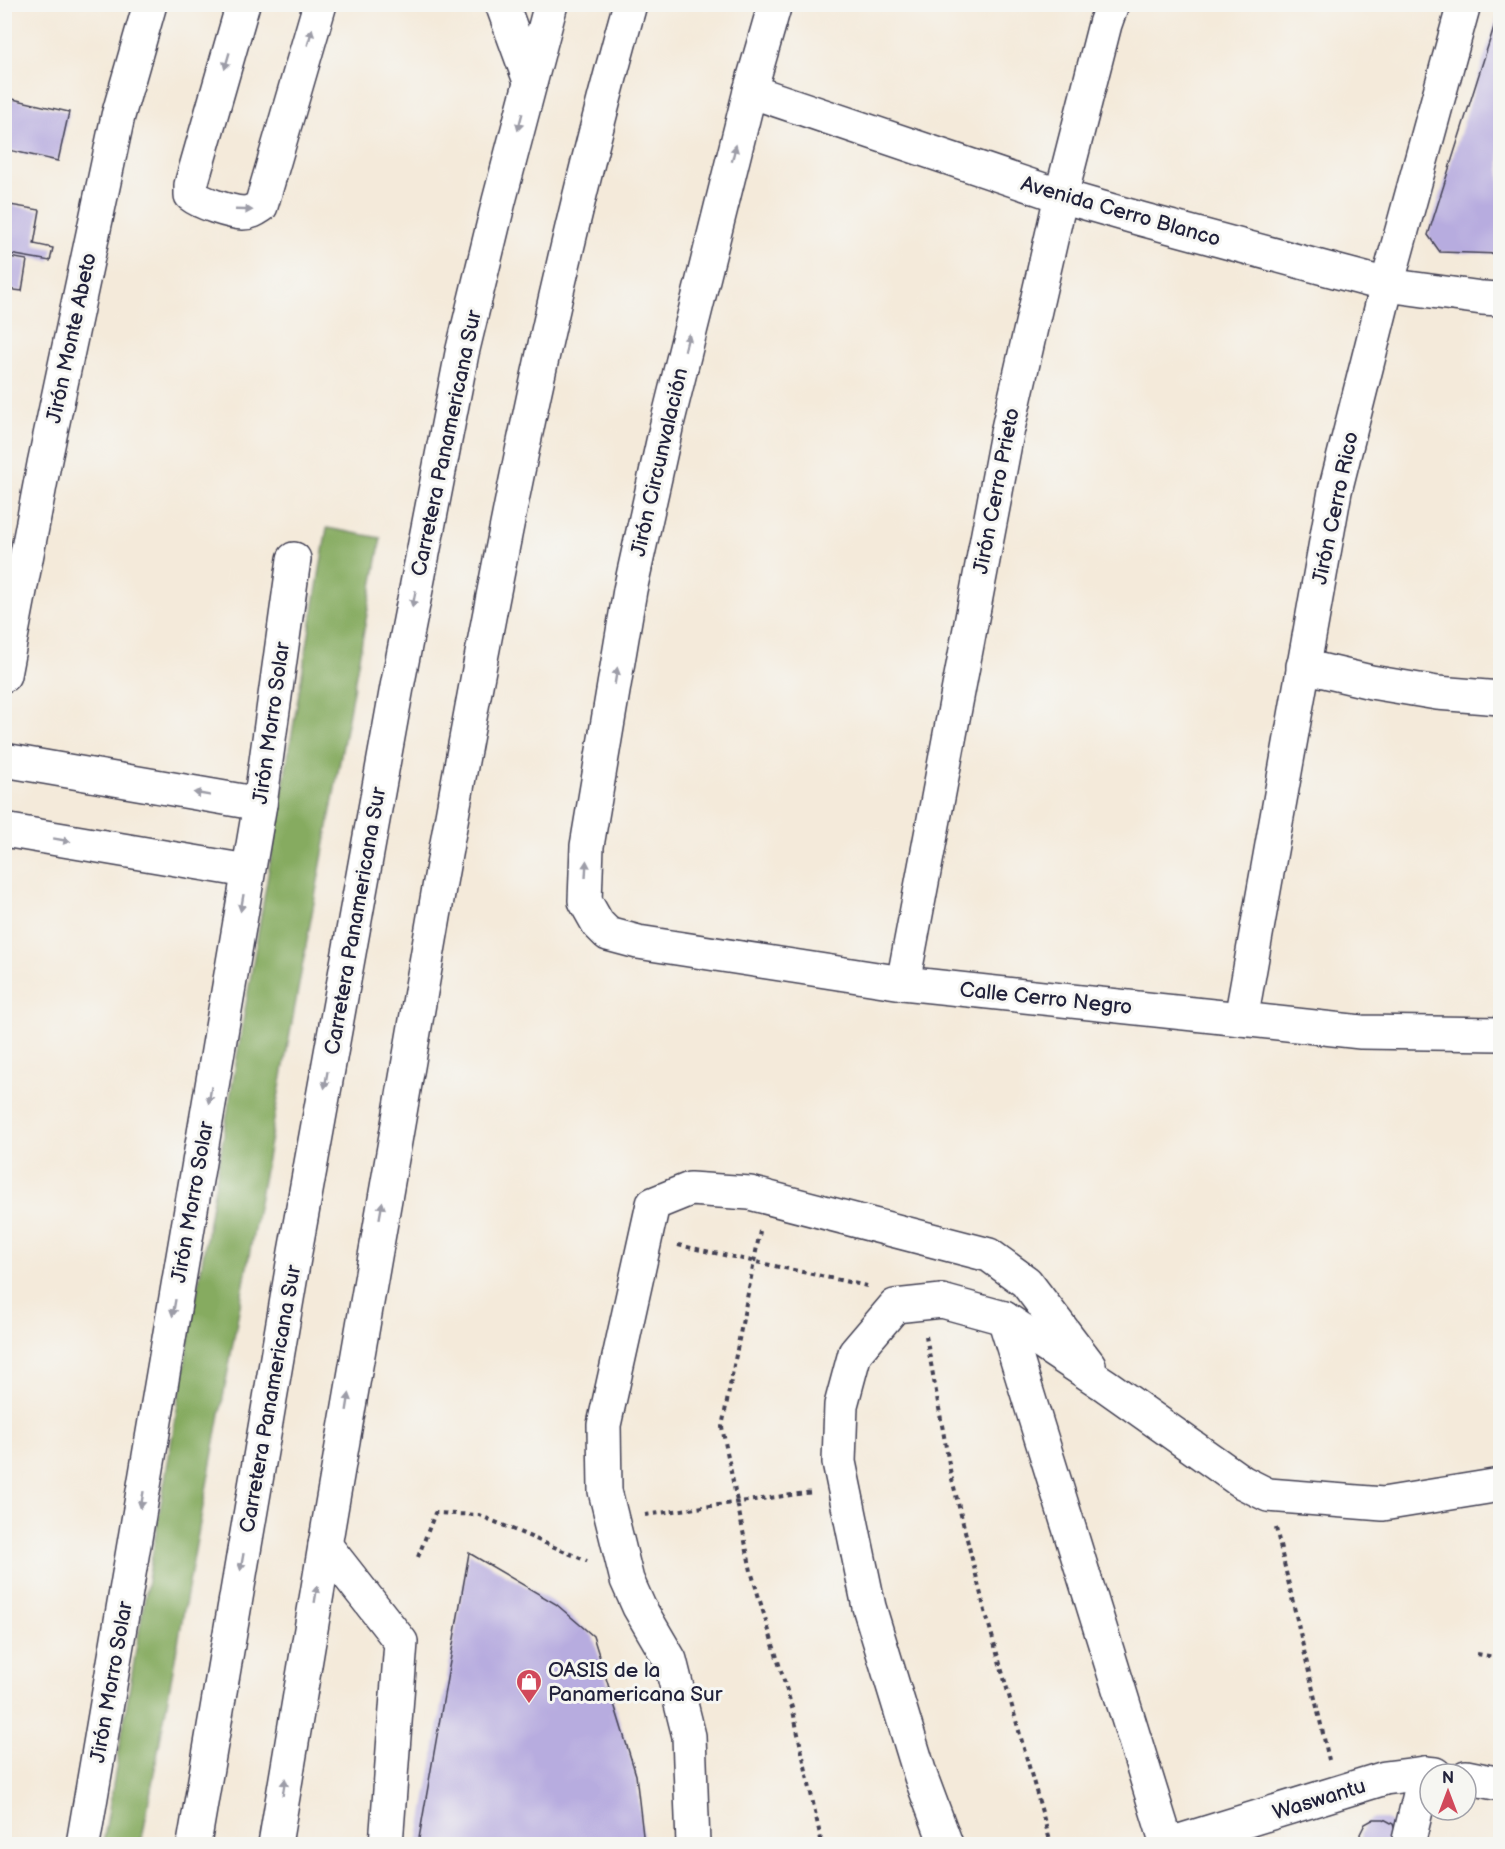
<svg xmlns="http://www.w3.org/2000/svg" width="1505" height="1849" viewBox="0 0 1505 1849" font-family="'Balsamiq Sans',sans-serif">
<rect width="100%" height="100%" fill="#f6f6f2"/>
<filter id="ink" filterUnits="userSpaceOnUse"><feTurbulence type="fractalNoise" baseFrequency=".0167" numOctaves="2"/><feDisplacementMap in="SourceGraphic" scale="12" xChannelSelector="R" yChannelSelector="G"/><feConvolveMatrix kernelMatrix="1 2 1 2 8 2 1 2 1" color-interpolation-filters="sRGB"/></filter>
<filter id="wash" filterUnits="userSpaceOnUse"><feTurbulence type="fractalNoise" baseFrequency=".008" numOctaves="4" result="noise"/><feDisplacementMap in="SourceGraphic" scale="24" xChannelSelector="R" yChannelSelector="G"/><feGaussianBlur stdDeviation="1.35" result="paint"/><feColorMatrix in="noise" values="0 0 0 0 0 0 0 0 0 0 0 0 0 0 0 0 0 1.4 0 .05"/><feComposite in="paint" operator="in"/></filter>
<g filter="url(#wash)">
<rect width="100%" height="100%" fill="#f4eada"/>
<polygon fill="#86ab60" stroke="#54664e" stroke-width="1.5" points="327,528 381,538 141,1844 103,1844"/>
<g id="blocks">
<g fill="#b7acdf">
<polygon points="1500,8 1500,254 1440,252 1428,235"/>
<polygon points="4,97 69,112 58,161 4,149"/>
<polygon points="4,204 40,210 34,244 53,248 50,261 4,253"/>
<polygon points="4,256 27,260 22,291 6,289"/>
<polygon points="469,1553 556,1604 593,1636 636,1775 644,1844 418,1844"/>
<polygon points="1374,1819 1384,1819 1393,1824 1396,1834 1395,1844 1362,1844 1360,1834 1365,1824"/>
</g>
</g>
</g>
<g filter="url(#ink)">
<use href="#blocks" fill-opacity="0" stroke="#424053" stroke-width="1.5"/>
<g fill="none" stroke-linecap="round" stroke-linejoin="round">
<defs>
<g id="minor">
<path d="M243,4l-52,181v10c10,8 38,17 52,18 7,0 12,-3 18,-7l59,-202"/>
<polyline points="502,4 530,81"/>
<polyline points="775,4 750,91 666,428 630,590 587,846 585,901 598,924 608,934 638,942 903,983 1241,1019 1361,1032 1500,1034"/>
<polyline points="750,91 1061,196 1141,219 1387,285 1482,298 1500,299"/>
<polyline points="1303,666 1371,682 1437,693 1500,698"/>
<polyline points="4,675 44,464 118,116 150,4"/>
<polyline points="4,760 260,804"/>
<polyline points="4,830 247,871"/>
<polyline points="903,983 1007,433 1061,196 1105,24 1112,4"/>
<polyline points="1241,1019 1335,491 1387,285 1464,4"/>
<polyline points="1004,1318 1167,1844"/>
<polyline points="325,1545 401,1642 386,1844"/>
<polyline points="1466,1777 1500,1784"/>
<polyline points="83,1844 260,804 294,559"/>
<polyline points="693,1844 689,1736 670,1660 639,1607 627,1580 605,1491 604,1425 653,1204 690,1189 750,1193 989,1255 1026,1282 1089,1365"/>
<polyline points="946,1844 921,1777 869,1607 839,1462 841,1405 855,1353 895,1306 942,1301 1004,1318 1105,1385 1242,1482 1268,1495 1383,1504 1500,1485"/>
<polyline points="1170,1844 1385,1778 1425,1773 1435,1774"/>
<polyline points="1408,1844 1425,1773"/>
</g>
<g id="highway">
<polyline points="194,1844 295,1252 397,687 462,353 499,201 551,4"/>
<path d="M275,1844c53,-319 107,-637 164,-956 53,-297 109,-593 191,-884"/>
</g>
</defs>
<use href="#minor" stroke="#424053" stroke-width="36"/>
<use href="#highway" stroke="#424053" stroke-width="36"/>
<g stroke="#424053" stroke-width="4" stroke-dasharray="4.5 4.5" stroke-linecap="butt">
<polyline points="760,1231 722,1427 751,1571 793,1711 822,1844"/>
<polyline points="678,1245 867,1286"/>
<polyline points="926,1336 951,1475 985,1611 1051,1844"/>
<polyline points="645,1515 813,1492"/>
<polyline points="1276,1528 1329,1760"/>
<polyline points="418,1557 435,1513 479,1515 587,1561"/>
<polyline points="1477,1654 1500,1658"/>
</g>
<use href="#minor" stroke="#fff" stroke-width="33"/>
<use href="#highway" stroke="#fff" stroke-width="33"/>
</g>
<defs><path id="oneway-solid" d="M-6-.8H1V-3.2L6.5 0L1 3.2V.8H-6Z" transform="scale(1.5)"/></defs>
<g fill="#9c9ca7">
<use href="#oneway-solid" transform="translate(310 37) rotate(-74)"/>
<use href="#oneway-solid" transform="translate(227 61) rotate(106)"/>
<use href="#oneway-solid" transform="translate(520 122) rotate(105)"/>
<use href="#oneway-solid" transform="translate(734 153) rotate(-76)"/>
<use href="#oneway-solid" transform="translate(244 210) rotate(2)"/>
<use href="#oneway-solid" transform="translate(687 342) rotate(-76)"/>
<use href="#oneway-solid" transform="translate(414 599) rotate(101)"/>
<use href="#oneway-solid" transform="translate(616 676) rotate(-81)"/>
<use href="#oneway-solid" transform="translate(202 794) rotate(-170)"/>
<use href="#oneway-solid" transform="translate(62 840) rotate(10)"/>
<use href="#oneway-solid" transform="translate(586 869) rotate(-87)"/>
<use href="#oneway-solid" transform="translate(242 903) rotate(100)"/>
<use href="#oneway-solid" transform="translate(326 1080) rotate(100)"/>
<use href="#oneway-solid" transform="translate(210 1095) rotate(100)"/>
<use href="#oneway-solid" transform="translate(381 1210) rotate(-80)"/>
<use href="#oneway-solid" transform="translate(174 1308) rotate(100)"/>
<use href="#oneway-solid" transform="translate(348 1402) rotate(-81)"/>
<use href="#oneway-solid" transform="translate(142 1500) rotate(100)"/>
<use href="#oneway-solid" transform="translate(242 1562) rotate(100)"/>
<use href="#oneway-solid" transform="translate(316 1594) rotate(-81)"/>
<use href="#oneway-solid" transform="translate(284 1787) rotate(-81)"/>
</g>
</g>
<defs>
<symbol id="shop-pin" viewBox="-11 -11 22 30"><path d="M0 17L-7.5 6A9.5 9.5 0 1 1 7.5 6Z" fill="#d1495b" stroke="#f6f6f2"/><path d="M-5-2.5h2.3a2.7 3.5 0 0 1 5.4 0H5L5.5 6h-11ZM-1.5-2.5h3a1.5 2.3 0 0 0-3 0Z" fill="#fff"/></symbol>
</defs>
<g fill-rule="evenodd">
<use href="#shop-pin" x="514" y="1667" width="30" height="40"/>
</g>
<g text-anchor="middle" stroke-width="6" stroke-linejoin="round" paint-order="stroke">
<g font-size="21" fill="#22223b" stroke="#f6f6f2">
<text transform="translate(1121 211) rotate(16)" y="7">Avenida Cerro Blanco</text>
<text transform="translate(71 338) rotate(-78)" y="7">Jirón Monte Abeto</text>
<text transform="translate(446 443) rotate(-78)" y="7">Carretera Panamericana Sur</text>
<text transform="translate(659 462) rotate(-77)" y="7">Jirón Circunvalación</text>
<text transform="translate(996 491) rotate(-79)" y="7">Jirón Cerro Prieto</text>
<text transform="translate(1335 508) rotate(-78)" y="7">Jirón Cerro Rico</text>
<text transform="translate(271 723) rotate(-82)" y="7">Jirón Morro Solar</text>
<text transform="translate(355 921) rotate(-80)" y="7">Carretera Panamericana Sur</text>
<text transform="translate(1046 998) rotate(6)" y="7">Calle Cerro Negro</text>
<text transform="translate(192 1202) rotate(-80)" y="7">Jirón Morro Solar</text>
<text transform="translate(270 1399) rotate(-80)" y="7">Carretera Panamericana Sur</text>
<text transform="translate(111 1682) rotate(-80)" y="7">Jirón Morro Solar</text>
<text transform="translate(1319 1799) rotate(-17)" y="7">Waswantu</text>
</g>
<g font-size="21" fill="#22223b" stroke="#f6f6f2" text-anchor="start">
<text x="548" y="1677">OASIS de la<tspan x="548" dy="24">Panamericana Sur</tspan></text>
</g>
</g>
<rect width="1505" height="1849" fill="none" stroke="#f6f6f2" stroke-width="24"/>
<g transform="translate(1448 1792)"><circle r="28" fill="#f6f6f2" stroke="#a1a1a9" stroke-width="1.5"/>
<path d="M0-4.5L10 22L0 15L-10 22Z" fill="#d1495b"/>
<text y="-9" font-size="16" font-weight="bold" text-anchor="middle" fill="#22223b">N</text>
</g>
</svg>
